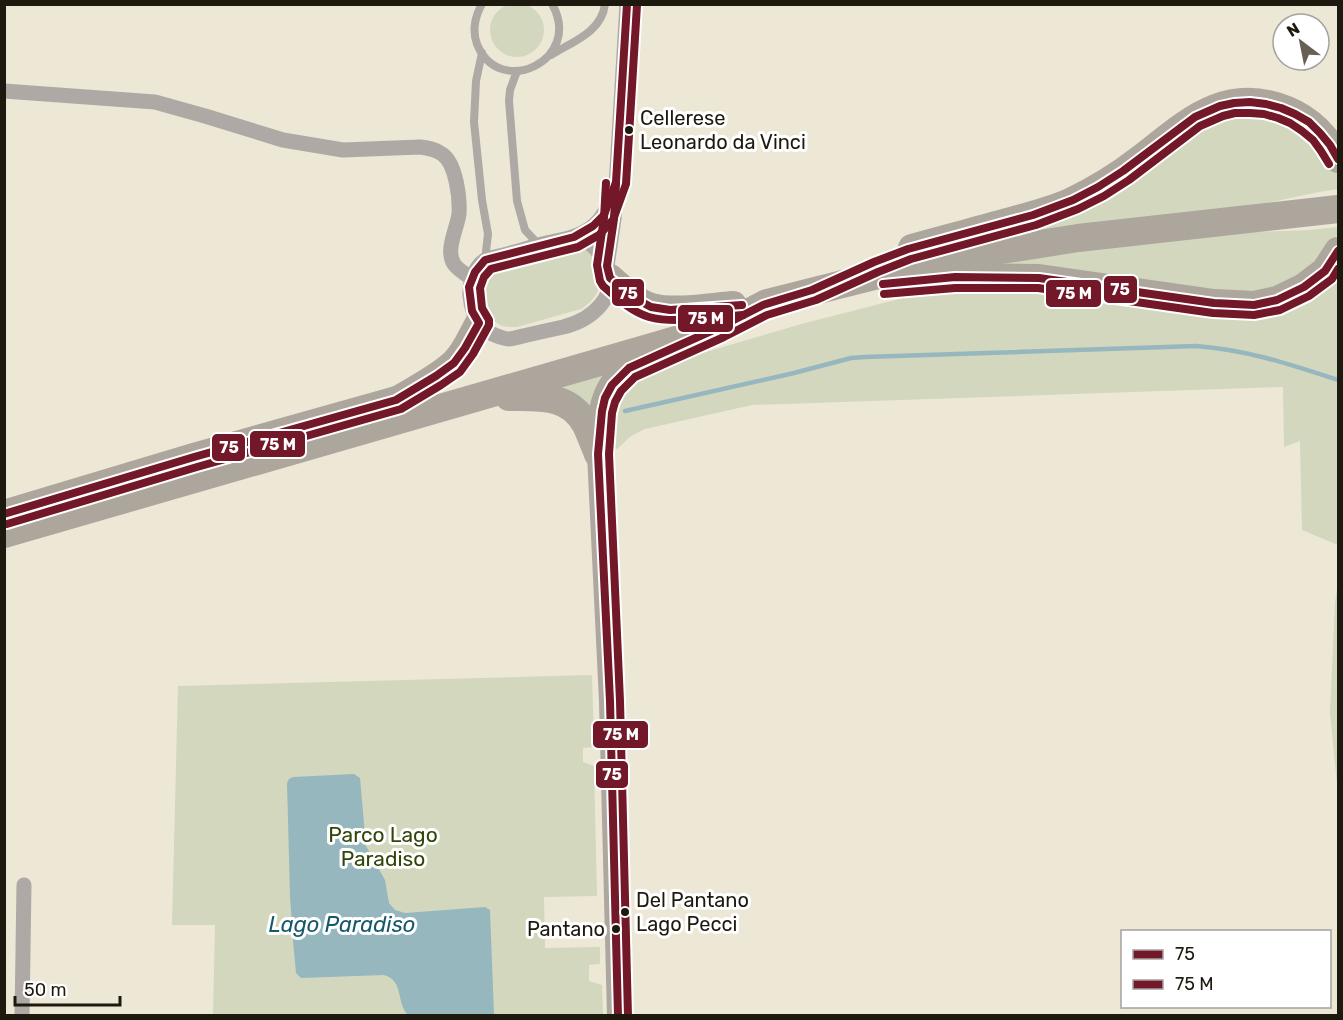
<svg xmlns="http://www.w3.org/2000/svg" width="1343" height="1020" viewBox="0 0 1343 1020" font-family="Rubik,sans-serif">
<rect width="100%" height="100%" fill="#ede7d6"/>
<g fill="#d2d7be">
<circle cx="517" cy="30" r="27"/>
<polygon points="1277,114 1334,163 1338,177 1338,189 1319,192 1247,207 944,246 983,235 1209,117"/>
<polygon points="1338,227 1336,240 1319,265 1269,295 961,270 1014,258 1224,233 1310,230"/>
<path d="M568,245c37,3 45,45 13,64l-64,18h-7l-8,-1 -13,-8 -9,-13 -1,-15 2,-8 9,-12 14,-8 56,-16z"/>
<polygon points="1338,266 1338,545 1302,530 1300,441 1284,447 1283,387 752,405 645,429 631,436 617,449 613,448 608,416 641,371 805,323 919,294 974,284 1221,310"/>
<polygon points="610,370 595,410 551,390"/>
<polygon points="1338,582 1338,794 1330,713 1335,603"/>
<polygon points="592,675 594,747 583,748 583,762 594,766 597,896 544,897 545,948 600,947 600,964 589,965 589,981 602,985 603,1015 213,1015 215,925 172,925 178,686"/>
</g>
<path fill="#96b7be" d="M354,774l6,4 6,68 19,34 4,23 6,7 10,3 80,-6 5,3 4,105h-86c-12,-12 -4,-35 -24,-40l-83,3 -5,-5 -3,-32 -3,-45 -3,-113 2,-4 4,-2z"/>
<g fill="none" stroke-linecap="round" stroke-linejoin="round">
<path stroke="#96b7be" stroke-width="4.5" d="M625,411l169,-38 57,-15 14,-1 331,-11c52,4 93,18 142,34"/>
<g stroke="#aea9a4" stroke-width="8">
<path d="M482,4c-7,12 -10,27 -5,40 22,56 107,16 75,-40"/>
<polyline points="482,53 476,81 474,122 482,200 488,234 485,260"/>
<path d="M551,55c21,-13 51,-23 54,-51"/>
<polyline points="517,71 510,90 509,101 517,201 525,230 539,245"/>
</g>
<g stroke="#aea9a4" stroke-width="15">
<path d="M4,91l151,11 50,14 78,24 60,10 77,-3c8,1 16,2 22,7 14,9 18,44 17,60 -2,15 -14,36 -5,50 4,6 12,10 18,15"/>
<path d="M574,237c15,4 23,11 31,25 17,33 -13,58 -42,65 -14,3 -27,6 -40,9 -4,1 -10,3 -14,3 -3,0 -6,-1 -9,-2 -20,-6 -28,-21 -30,-41 -1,-12 4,-29 15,-36 6,-3 16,-4 22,-6 12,-3 24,-7 35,-10 19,-4 36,-6 51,-18 14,-11 17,-28 23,-44"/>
<polyline points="607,266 614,219 627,4"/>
<polyline points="22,1016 24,885"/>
</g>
<polyline stroke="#ada7a0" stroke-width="22" points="598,454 610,701 618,1016"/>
<g stroke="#aca69d" stroke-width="28">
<path d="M912,248c28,-8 56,-15 84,-23 25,-7 51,-13 74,-23 25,-12 48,-26 70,-43 46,-35 84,-75 147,-49 22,9 41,27 51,49"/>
<path d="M610,278c12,10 26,25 42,29 22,6 57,0 81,-2"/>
<polyline points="918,281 955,277 1039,278 1214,303 1254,305 1277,300 1304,287 1325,271 1338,251"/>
<path d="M509,397c30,0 61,-3 77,28 4,8 7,18 11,26"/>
<path d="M397,400c19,-11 41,-22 57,-37 11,-10 17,-26 25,-40"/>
<path d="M598,454c3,-31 2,-68 33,-86 7,-4 15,-7 22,-10"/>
<polyline points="4,514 194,457 418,394"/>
<polyline points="4,534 721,327 767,303 938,260 1078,238 1338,209"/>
</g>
<defs>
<g id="bus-1">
<polyline points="616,184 614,219 607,266 610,278 636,299 651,307 670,310 742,305"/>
<polyline points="883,284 955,277 1039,278 1214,303 1254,305 1277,300 1304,287 1325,271 1338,251"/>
<polyline points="4,514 194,457 396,400 436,376 454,363 465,348 479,323 472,311 469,287 475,272 485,260 574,237 593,226 604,215 616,182 627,4"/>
<polyline points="618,1016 610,701 598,454 602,411 605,398 612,385 629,368 720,327 763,305 812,290 874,262 908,249 1033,215 1073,200 1098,187 1123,171 1195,117 1220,106 1234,103 1250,102 1266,104 1281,108 1295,114 1309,122 1320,133 1330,145 1338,159"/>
</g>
<g id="bus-2">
<path d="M606,183l-2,35 -7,47 3,16 3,5c13,11 28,26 46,31 25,7 67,0 94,-2"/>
<polyline points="884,294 955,288 1038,288 1213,313 1254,315 1280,310 1309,296 1332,279 1338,269"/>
<polyline points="7,524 197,467 401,409 441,385 460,372 473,354 489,325 489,320 482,308 480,288 484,277 491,269 578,247 599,235 613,220 626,184 637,5"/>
<polyline points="628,1016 620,701 609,454 612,413 615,402 621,391 635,377 724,337 767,315 816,300 878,272 911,259 1036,225 1078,209 1104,196 1129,180 1200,126 1223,116 1235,113 1250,113 1264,114 1278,118 1290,123 1302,131 1313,140 1321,151 1329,164"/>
</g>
</defs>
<use href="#bus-1" stroke="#fff" stroke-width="12"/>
<use href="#bus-2" stroke="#fff" stroke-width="12"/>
<use href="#bus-1" stroke="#721828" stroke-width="8"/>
<use href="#bus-2" stroke="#721828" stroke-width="8"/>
</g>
<g fill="#1d190e" stroke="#fff" stroke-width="2">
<circle cx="629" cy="130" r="5"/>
<circle cx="625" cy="912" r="5"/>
<circle cx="616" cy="929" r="5"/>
</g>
<g text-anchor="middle" stroke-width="6" stroke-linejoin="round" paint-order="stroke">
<g font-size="20" fill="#1d190e" stroke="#fff" text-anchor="start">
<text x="640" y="125">Cellerese<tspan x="640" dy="24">Leonardo da Vinci</tspan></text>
<text x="636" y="907">Del Pantano<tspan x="636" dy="24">Lago Pecci</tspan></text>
<text x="605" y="936" text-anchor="end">Pantano</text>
</g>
<g font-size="21" fill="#304608" stroke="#fff">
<text x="383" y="842">Parco Lago<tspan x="383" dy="24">Paradiso</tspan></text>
</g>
<g font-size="22" font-style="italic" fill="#14586a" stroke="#fff">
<text x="342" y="932">Lago Paradiso</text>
</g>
</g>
<g stroke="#fff" stroke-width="2">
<rect x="1103" y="275" width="35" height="29" rx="6" fill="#721828"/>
<rect x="611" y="278" width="34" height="29" rx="6" fill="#721828"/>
<rect x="1045" y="279" width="57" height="29" rx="6" fill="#721828"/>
<rect x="677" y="304" width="57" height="29" rx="6" fill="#721828"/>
<rect x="249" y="430" width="57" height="28" rx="6" fill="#721828"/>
<rect x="211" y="433" width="35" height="29" rx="6" fill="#721828"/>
<rect x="592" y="720" width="57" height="29" rx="6" fill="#721828"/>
<rect x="595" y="760" width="34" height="29" rx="6" fill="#721828"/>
</g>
<g font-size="16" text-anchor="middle" font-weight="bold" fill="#fff">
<text x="1120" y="295">75</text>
<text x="628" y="299">75</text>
<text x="1074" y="299">75 M</text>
<text x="706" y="324">75 M</text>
<text x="278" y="450">75 M</text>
<text x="229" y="453">75</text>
<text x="621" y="740">75 M</text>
<text x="612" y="780">75</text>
</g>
<rect width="1343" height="1020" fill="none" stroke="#1d190e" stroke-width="12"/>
<rect x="1121" y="930" width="210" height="78" fill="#ffffff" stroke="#a5a39f" stroke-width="1.5"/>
<rect x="1133" y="950" width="30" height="9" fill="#721828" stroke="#a5a39f" stroke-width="1.5"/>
<text x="1175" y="960" font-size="18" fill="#1d190e">75</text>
<rect x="1133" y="980" width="30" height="9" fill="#721828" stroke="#a5a39f" stroke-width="1.5"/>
<text x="1175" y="990" font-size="18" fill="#1d190e">75 M</text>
<g transform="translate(1301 42) rotate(328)"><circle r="28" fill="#ffffff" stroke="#a5a39f" stroke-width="1.5"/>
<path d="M0-4.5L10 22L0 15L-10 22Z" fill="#666154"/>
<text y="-9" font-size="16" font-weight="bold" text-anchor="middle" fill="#1d190e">N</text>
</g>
<path d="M15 996v9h105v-9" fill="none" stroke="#1d190e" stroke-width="3"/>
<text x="24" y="996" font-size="18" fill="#1d190e" stroke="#ffffff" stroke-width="4.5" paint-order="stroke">50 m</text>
</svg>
